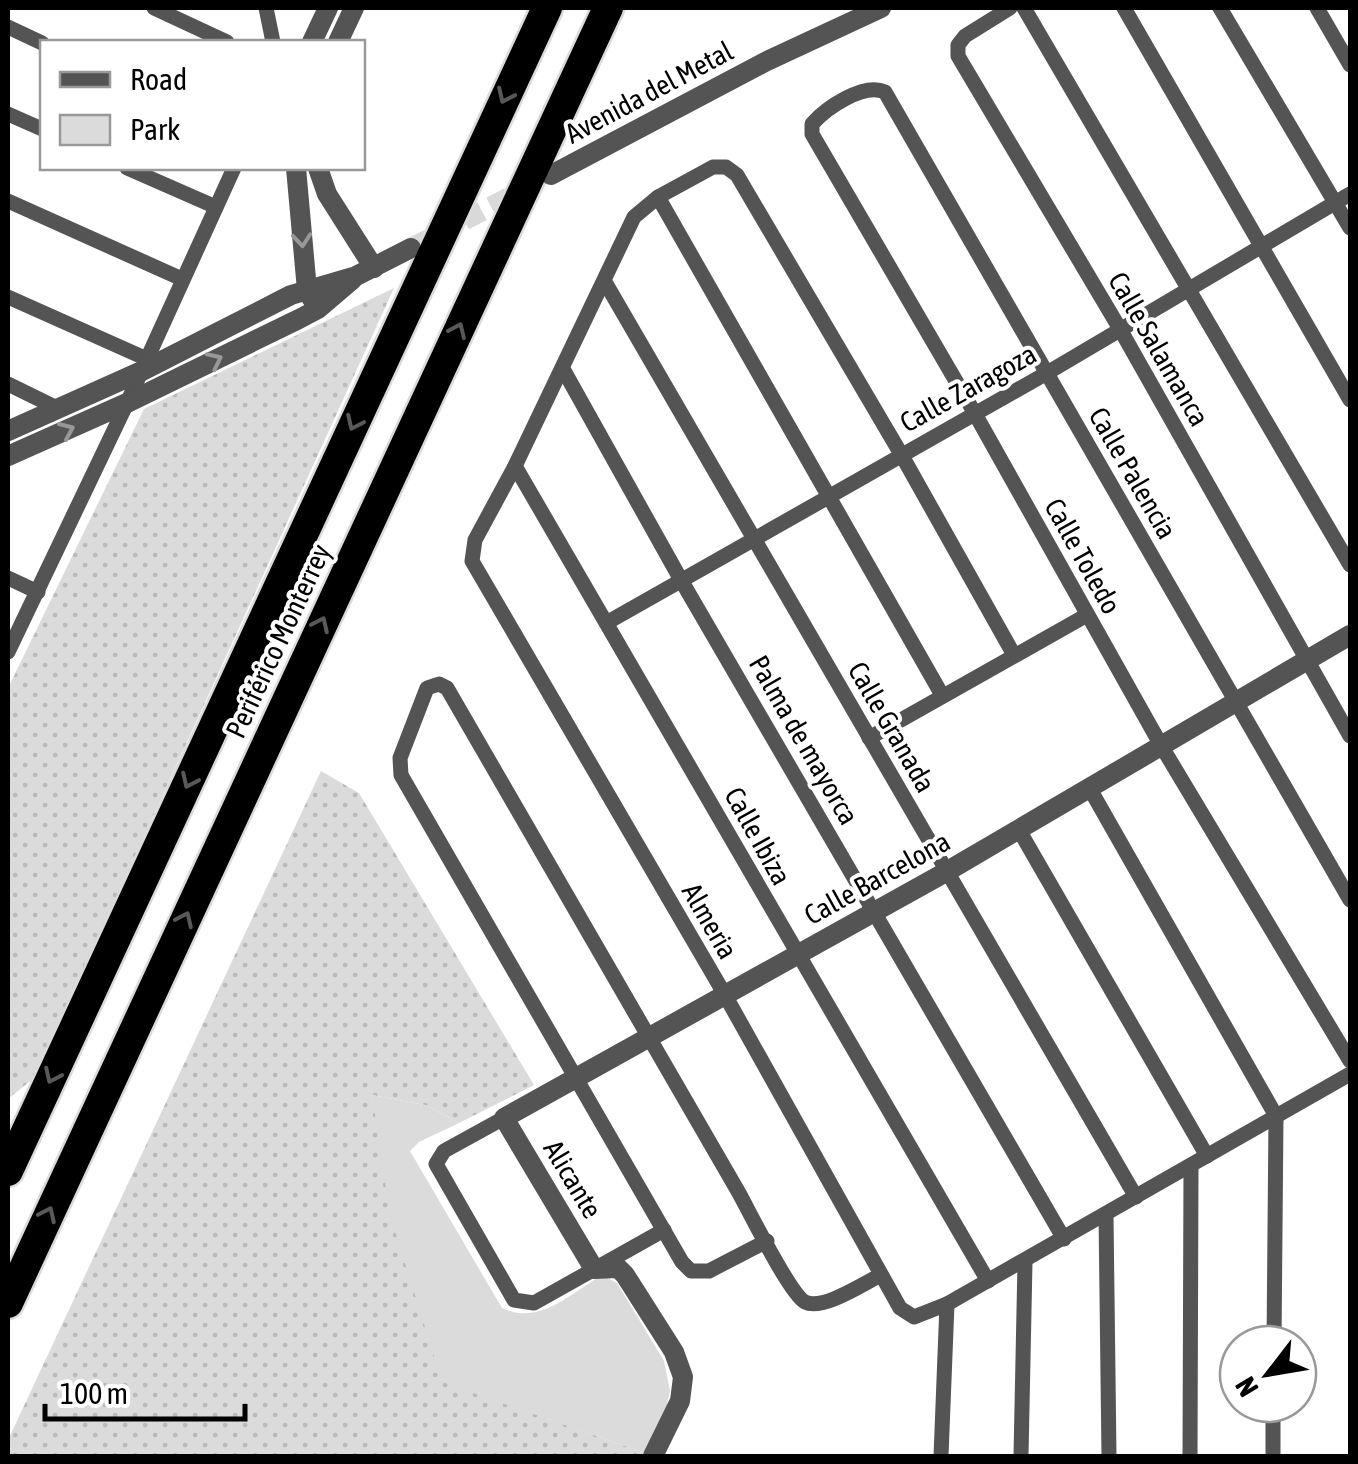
<svg xmlns="http://www.w3.org/2000/svg" width="1358" height="1464" viewBox="0 0 1358 1464" font-family="'Asap Condensed',sans-serif">
<defs>
<pattern id="grass-dots" width="8" height="8" patternUnits="userSpaceOnUse" patternTransform="scale(2.5)"><rect width="8" height="8" fill="#dbdbdb"/><path d="M2 2h.1M6 6h.1" fill="none" stroke="#bababa" stroke-width="1.8" stroke-linecap="round"/></pattern>
</defs>
<rect width="100%" height="100%" fill="#fff"/>
<g fill="url(#grass-dots)">
<polygon points="394,288 34,1078 8,1099 8,688 144,409"/>
<polygon points="321,771 359,793 534,1085 459,1123 425,1105 372,1095 442,1381 645,1453 642,1456 8,1456 8,1440"/>
</g>
<path fill="#dbdbdb" d="M372,1095l53,10 34,18 -40,19 -9,9 92,157c37,18 68,-14 100,-33l15,8 47,78 6,30 -4,19 -21,43 -203,-71 -52,-167z"/>
<g fill="none" stroke-linecap="round" stroke-linejoin="round">
<polyline stroke="#d9d9d9" stroke-width="20" stroke-dasharray="20 10" stroke-linecap="butt" points="411,248 525,189"/>
<defs>
<g id="motorway">
<polyline points="8,1171 547,8"/>
<polyline points="8,1303 608,8"/>
</g>
</defs>
<use href="#motorway" stroke="#dbdbdb" stroke-width="35"/>
<g stroke="#545454" stroke-width="15">
<polyline points="154,8 227,42"/>
<polyline points="266,8 273,42"/>
<polyline points="1010,8 965,36 958,45 958,56 1120,329 1350,736"/>
<polyline points="1024,8 1350,565"/>
<polyline points="1124,8 1350,400"/>
<polyline points="1220,8 1350,228"/>
<polyline points="1317,8 1350,65"/>
<polyline points="8,27 42,43"/>
<polyline points="8,114 42,129"/>
<polyline points="127,168 216,207"/>
<polyline points="658,197 942,695"/>
<polyline points="8,201 182,279"/>
<polyline points="605,282 1136,1197"/>
<polyline points="8,297 147,359"/>
<polyline points="563,369 681,580 1064,1239"/>
<polyline points="8,384 57,408"/>
<polyline points="515,466 988,1281"/>
<polyline points="8,578 38,592"/>
<polyline points="608,622 1047,373 1350,194"/>
<polyline points="8,652 127,403 234,168"/>
<polyline points="1014,655 901,454 737,175 726,167 713,167 658,197 634,217 515,466 475,540 472,561 725,995 900,1308 914,1317 947,1304 1350,1074"/>
<polyline points="869,738 1087,615"/>
<polyline points="1090,789 1276,1116 1274,1344"/>
<polyline points="1019,830 1207,1156"/>
<path d="M1350,900l-465,-808c-21,-10 -59,16 -73,32v10l162,278 188,335 188,314"/>
<polyline points="504,1118 444,1151 436,1164 514,1300 534,1303 664,1230"/>
<polyline points="1106,1215 1109,1456"/>
<path d="M767,1241l-58,30h-18l-9,-9 -281,-487 -1,-17 27,-70 12,-4 8,4c97,168 195,336 292,505 11,20 51,101 66,109 18,9 59,-19 76,-27"/>
<polyline points="941,1456 947,1304"/>
<polyline points="1021,1456 1025,1262"/>
<polyline points="1190,1456 1191,1166"/>
<polyline points="1273,1456 1273,1404"/>
</g>
<g stroke="#545454" stroke-width="20">
<polyline points="312,42 328,8"/>
<polyline points="338,42 354,8"/>
<polyline points="296,168 307,290 312,299"/>
<polyline points="318,168 327,194 374,268"/>
<polyline points="551,175 765,62 881,8"/>
<polyline points="8,431 142,371 291,295 356,276 411,248"/>
<polyline points="8,456 127,403 299,319 318,309 352,280"/>
<polyline points="653,1456 680,1401 683,1377 674,1352 625,1275 618,1268 594,1269 504,1118 946,872 1350,635"/>
</g>
<use href="#motorway" stroke="#000" stroke-width="30"/>
</g>
<defs><path id="oneway-chevron" d="M-2-3.5L2.5 0L-2 3.5" fill="none" stroke-width="1.6" stroke-linecap="round" stroke-linejoin="round" transform="scale(2.5)"/></defs>
<g stroke="#595959">
<use href="#oneway-chevron" transform="translate(505 96) rotate(115)"/>
<use href="#oneway-chevron" transform="translate(458 330) rotate(-66)"/>
<use href="#oneway-chevron" transform="translate(354 423) rotate(115)"/>
<use href="#oneway-chevron" transform="translate(321 624) rotate(-65)"/>
<use href="#oneway-chevron" transform="translate(189 781) rotate(115)"/>
<use href="#oneway-chevron" transform="translate(185 919) rotate(-65)"/>
<use href="#oneway-chevron" transform="translate(52 1076) rotate(115)"/>
<use href="#oneway-chevron" transform="translate(48 1214) rotate(-65)"/>
</g>
<g stroke="#989898">
<use href="#oneway-chevron" transform="translate(302 240) rotate(85)"/>
<use href="#oneway-chevron" transform="translate(215 360) rotate(-26)"/>
<use href="#oneway-chevron" transform="translate(67 430) rotate(-24)"/>
</g>
<g text-anchor="middle" stroke-width="8" stroke-linejoin="round" paint-order="stroke">
<g font-size="28" fill="#000" stroke="#fff">
<text transform="translate(649 92) rotate(-28)" y="10">Avenida del Metal</text>
<text transform="translate(1159 349) rotate(60)" y="10">Calle Salamanca</text>
<text transform="translate(968 388) rotate(-29)" y="10">Calle Zaragoza</text>
<text transform="translate(1133 473) rotate(60)" y="10">Calle Palencia</text>
<text transform="translate(1083 556) rotate(61)" y="10">Calle Toledo</text>
<text transform="translate(278 641) rotate(-65)" y="10">Periférico Monterrey</text>
<text transform="translate(892 727) rotate(60)" y="10">Calle Granada</text>
<text transform="translate(804 740) rotate(60)" y="10">Palma de mayorca</text>
<text transform="translate(758 836) rotate(61)" y="10">Calle Ibiza</text>
<text transform="translate(877 878) rotate(-29)" y="10">Calle Barcelona</text>
<text transform="translate(710 921) rotate(60)" y="10">Almeria</text>
<text transform="translate(573 1179) rotate(59)" y="10">Alicante</text>
</g>
</g>
<rect width="1358" height="1464" fill="none" stroke="#000000" stroke-width="20"/>
<rect x="40" y="40" width="325" height="130" fill="#ffffff" stroke="#999999" stroke-width="2.5"/>
<rect x="60" y="72" width="50" height="15" fill="#545454" stroke="#999999" stroke-width="2.5"/>
<text x="130" y="90" font-size="30" fill="#000000">Road</text>
<rect x="60" y="115" width="50" height="30" fill="#dbdbdb" stroke="#999999" stroke-width="2.5"/>
<text x="130" y="140" font-size="30" fill="#000000">Park</text>
<g transform="translate(1268 1374) rotate(239)"><circle r="48" fill="#ffffff" stroke="#999999" stroke-width="2.5"/>
<path d="M0-8L18 38L0 25L-18 38Z" fill="#000000"/>
<text y="-15" font-size="28" font-weight="bold" text-anchor="middle" fill="#000000">N</text>
</g>
<path d="M45 1404v15h200v-15" fill="none" stroke="#000000" stroke-width="5"/>
<text x="60" y="1404" font-size="30" fill="#000000" stroke="#ffffff" stroke-width="8" paint-order="stroke">100 m</text>
</svg>
